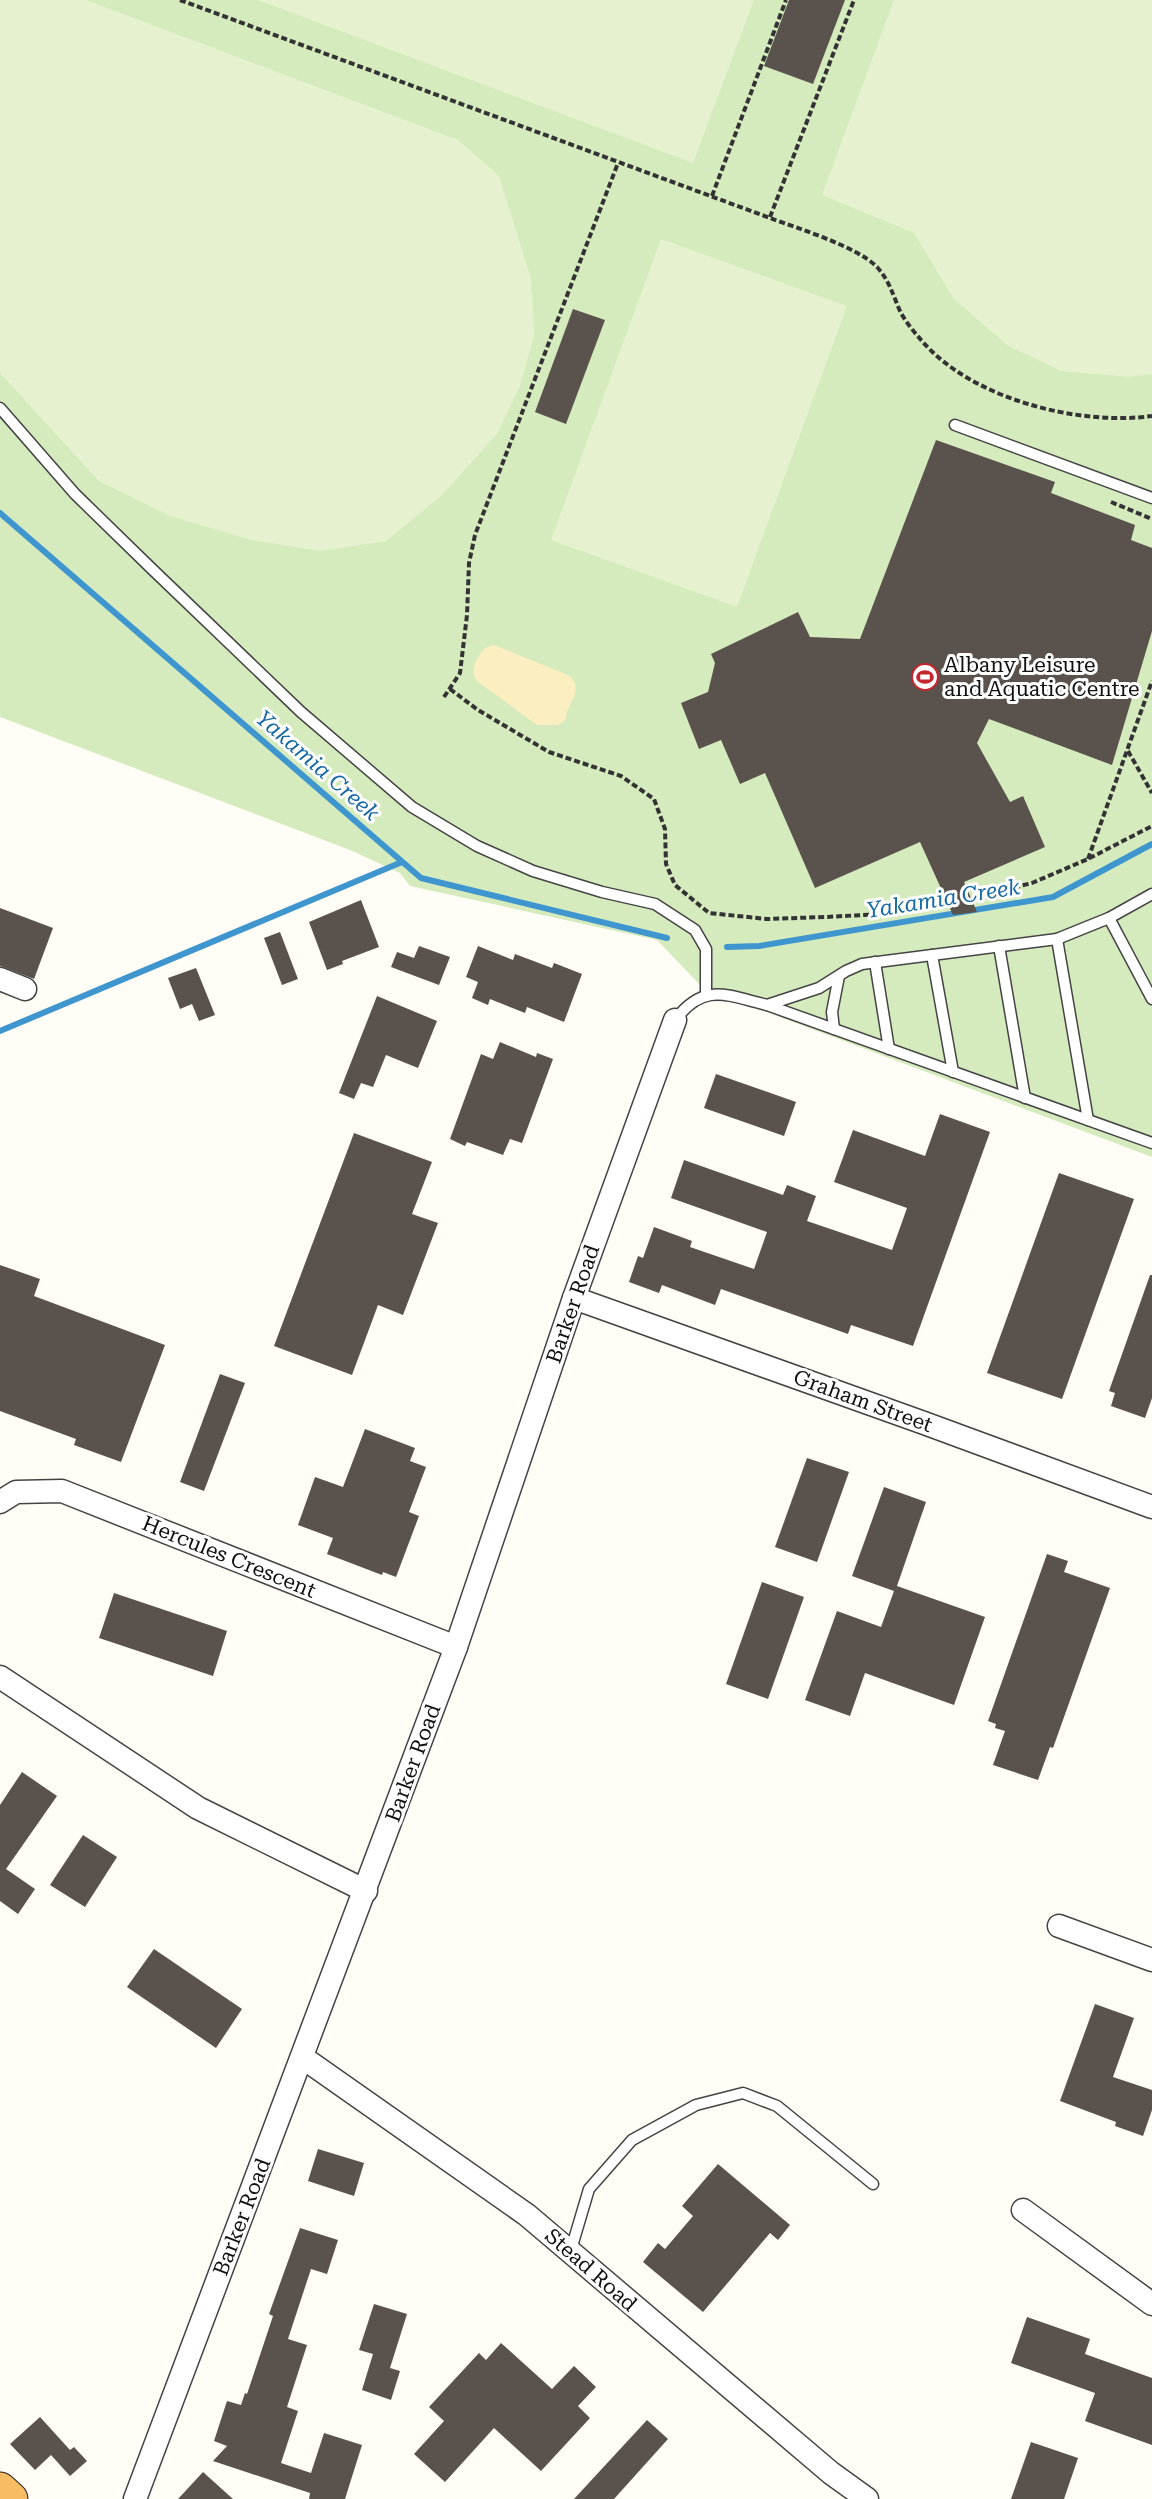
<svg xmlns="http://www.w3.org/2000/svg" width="1152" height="2499" viewBox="0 0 1152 2499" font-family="'Roboto Serif',serif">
<rect width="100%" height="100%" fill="#fffdf5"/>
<polygon fill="#d5ebbd" points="0,0 1152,0 1152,1157 703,988 657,940 410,886 400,873 350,850 0,717"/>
<path fill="#fbeec1" d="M494,645l76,31c14,15 -2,26 -5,44l-7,5h-21l-59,-43c-10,-11 -1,-24 7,-34z"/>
<g fill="#e6f2cf">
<polygon points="0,0 86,0 458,140 499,176 531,279 534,336 520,386 497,434 442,495 386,541 320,551 251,540 170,516 99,481 0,373"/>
<polygon points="258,0 754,0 693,163"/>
<polygon points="894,0 1152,0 1152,374 1129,377 1061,371 1007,345 954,299 914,233 822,195"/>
<polygon points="661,239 847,306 737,607 551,540"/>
</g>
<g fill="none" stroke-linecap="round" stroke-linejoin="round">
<g stroke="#3f96cf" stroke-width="6">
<polyline points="0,513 421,878 667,938"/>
<polyline points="727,947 759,946 1053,897 1152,844"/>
<polyline points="0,1031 402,862"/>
</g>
</g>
<g fill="#5a524d">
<polygon points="789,0 845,0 813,84 764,66"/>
<polygon points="573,309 605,320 566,424 535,412"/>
<polygon points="936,440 1055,482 1051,493 1135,525 1131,540 1152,548 1152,631 1112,765 989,719 977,743 1010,802 1023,796 1045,847 964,882 977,912 953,915 920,842 815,888 765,773 740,784 721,740 699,749 681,703 708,692 715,663 711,654 798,612 810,637 860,639"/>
<polygon points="361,900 379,947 342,961 343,964 327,970 309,922"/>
<polygon points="0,908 53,928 34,979 0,966"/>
<polygon points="280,932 298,979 282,985 264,938"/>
<polygon points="419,946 450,957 439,985 391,967 397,952 414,958"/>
<polygon points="478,946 513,960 515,954 552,968 554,963 582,974 564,1022 527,1007 525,1013 490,999 488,1005 472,998 478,982 466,977"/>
<polygon points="196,968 215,1015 199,1021 192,1004 180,1009 168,978"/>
<polygon points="377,996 437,1021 418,1068 386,1055 373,1087 361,1083 354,1099 339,1093"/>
<polygon points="500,1042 536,1057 537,1053 553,1059 522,1143 510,1139 503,1155 467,1142 465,1146 450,1139 481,1054 493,1059"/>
<polygon points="716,1074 796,1102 784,1136 704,1108"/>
<polygon points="940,1114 990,1132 913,1346 851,1325 848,1334 721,1289 715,1305 662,1285 659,1293 629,1282 638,1256 643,1258 654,1227 692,1241 690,1247 754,1269 767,1232 671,1198 684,1160 783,1195 787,1185 816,1196 807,1221 892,1250 907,1208 834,1182 853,1130 925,1156"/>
<polygon points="354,1133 432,1162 412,1214 438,1223 403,1315 378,1305 352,1375 274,1346"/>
<polygon points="1059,1173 1134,1199 1062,1399 987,1373"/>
<polygon points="0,1265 40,1279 34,1296 165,1345 121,1462 74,1445 76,1439 0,1411"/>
<polygon points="1150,1275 1152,1275 1152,1398 1145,1418 1111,1406 1115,1393 1109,1391"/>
<polygon points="220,1374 245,1383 204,1491 180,1482"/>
<polygon points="365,1429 415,1448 410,1461 426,1467 409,1512 419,1516 396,1577 383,1572 382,1575 327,1554 333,1538 298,1525 315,1477 343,1487"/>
<polygon points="807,1458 849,1472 817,1562 775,1547"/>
<polygon points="884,1487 926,1502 897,1586 985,1617 954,1705 865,1673 850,1716 805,1700 837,1611 881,1627 894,1591 852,1576"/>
<polygon points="1047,1554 1068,1561 1064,1572 1110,1588 1053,1748 1050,1747 1038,1780 993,1765 1005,1731 995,1728 996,1724 988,1721"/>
<polygon points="762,1582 804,1597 768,1699 726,1684"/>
<polygon points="114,1593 227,1631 213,1676 99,1638"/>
<polygon points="22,1772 57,1796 6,1869 35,1889 18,1914 0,1901 0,1805"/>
<polygon points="83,1835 117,1857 85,1907 50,1885"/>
<polygon points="154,1949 242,2009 216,2048 127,1987"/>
<polygon points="1095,2004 1134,2018 1113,2077 1152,2090 1152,2110 1143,2136 1115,2126 1116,2122 1060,2101"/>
<polygon points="318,2149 364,2163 354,2196 308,2181"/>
<polygon points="718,2164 790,2225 778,2240 770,2233 703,2312 643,2262 658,2243 665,2249 693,2216 682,2206"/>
<polygon points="300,2228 338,2240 327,2274 311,2269 288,2339 307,2345 287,2407 298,2411 281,2463 311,2473 324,2433 362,2445 345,2499 309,2499 310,2493 213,2461 227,2446 214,2441 227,2401 241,2405 245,2393 247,2394 273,2316 269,2314"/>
<polygon points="374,2304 407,2314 390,2368 400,2371 391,2400 362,2390 373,2354 359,2350"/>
<polygon points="1027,2317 1090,2339 1085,2354 1152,2378 1152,2445 1085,2421 1095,2393 1011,2363"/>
<polygon points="501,2343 552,2389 574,2366 596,2387 578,2406 590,2418 541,2471 494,2428 445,2482 414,2454 444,2421 429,2407 479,2353 486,2360"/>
<polygon points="40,2417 70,2450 74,2447 87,2461 70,2476 51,2455 35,2470 10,2444"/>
<polygon points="647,2420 668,2439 614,2499 574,2499"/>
<polygon points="1031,2442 1078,2458 1064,2499 1011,2499"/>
<polygon points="203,2472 233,2499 178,2499"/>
</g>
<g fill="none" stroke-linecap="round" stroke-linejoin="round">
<defs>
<g id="service">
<polyline points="0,408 75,494 153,570 301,712 412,807 477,846 533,871 602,892 655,904 695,930 706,949 706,994"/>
<polyline points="955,425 1152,498"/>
<polyline points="1109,918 1152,999"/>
<polyline points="1057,939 1088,1120"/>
<polyline points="999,946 1025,1098"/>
<polyline points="932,955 953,1072"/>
<polyline points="875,962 889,1049"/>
<polyline points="767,1005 819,988 846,971 862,964 1057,939 1109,918 1152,894"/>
<path d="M675,1020c29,-38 51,-25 92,-15l385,138"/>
<polyline points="834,1029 832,1012 839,976"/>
<polyline points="570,2253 589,2189 632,2140 696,2105 743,2093 777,2106 873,2184"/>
</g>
<g id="minor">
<polyline points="0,979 25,989"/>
<polyline points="574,1298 924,1423 1152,1507"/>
<polyline points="0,1502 16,1492 62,1491 456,1647"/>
<polyline points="0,1677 198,1808 366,1891"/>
<polyline points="1059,1926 1152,1960"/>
<polyline points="302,2057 527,2215 831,2473 867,2499"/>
<polyline points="1023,2210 1152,2304"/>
<polyline points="135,2499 456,1647 574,1298 675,1020"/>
</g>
<polyline id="trunk" points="0,2489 11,2499"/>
</defs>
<use href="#service" stroke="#444" stroke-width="13"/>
<use href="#minor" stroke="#444" stroke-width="25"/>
<use href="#trunk" stroke="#222" stroke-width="35"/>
<g stroke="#333" stroke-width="4" stroke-dasharray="6 3" stroke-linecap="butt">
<path d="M180,0l590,218c29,11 86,28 107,49 12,13 16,28 23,44 5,10 14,21 22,30 50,58 156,85 230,75"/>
<polyline points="712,196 786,0"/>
<polyline points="770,217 854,0"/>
<polyline points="1111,502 1152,519"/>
<polyline points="450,689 478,710 549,752 621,776 654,799 665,829 666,864 675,885 709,913 767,919 825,917 882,914 895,906 930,901 950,903"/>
<polyline points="444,697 460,673 467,615 469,563 475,535 618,163"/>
<polyline points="1128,751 1152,793"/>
<polyline points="1088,859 1152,681"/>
<polyline points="979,896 1032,883 1088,859 1152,826"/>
</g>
<use href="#service" stroke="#fff" stroke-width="10"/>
<use href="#minor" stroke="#fff" stroke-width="22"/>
<use href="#trunk" stroke="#f7bc64" stroke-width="33"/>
</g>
<defs>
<symbol id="stadium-ring" viewBox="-11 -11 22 22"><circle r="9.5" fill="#fff" stroke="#c4262e" stroke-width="1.5"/><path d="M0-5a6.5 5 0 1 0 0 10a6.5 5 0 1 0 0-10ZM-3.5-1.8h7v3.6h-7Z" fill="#c4262e"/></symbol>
</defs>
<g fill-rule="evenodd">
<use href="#stadium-ring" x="910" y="662" width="30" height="30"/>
</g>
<g text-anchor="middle" stroke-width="6" stroke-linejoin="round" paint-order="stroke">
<g font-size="21" fill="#111" stroke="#fff" text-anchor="start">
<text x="944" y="672">Albany Leisure<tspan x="944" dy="24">and Aquatic Centre</tspan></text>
</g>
<g font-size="21" fill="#111" stroke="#fff">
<text transform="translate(573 1304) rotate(-71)" y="7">Barker Road</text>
<text transform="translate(863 1401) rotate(20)" y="7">Graham Street</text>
<text transform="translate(229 1557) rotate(22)" y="7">Hercules Crescent</text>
<text transform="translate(413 1763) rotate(-70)" y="7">Barker Road</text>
<text transform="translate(242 2217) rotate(-69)" y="7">Barker Road</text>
<text transform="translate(591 2270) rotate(41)" y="7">Stead Road</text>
</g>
<g font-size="22" font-style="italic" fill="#1768a6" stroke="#fff">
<text transform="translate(318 765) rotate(41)" y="8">Yakamia Creek</text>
<text transform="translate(943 898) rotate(-9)" y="8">Yakamia Creek</text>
</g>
</g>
</svg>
